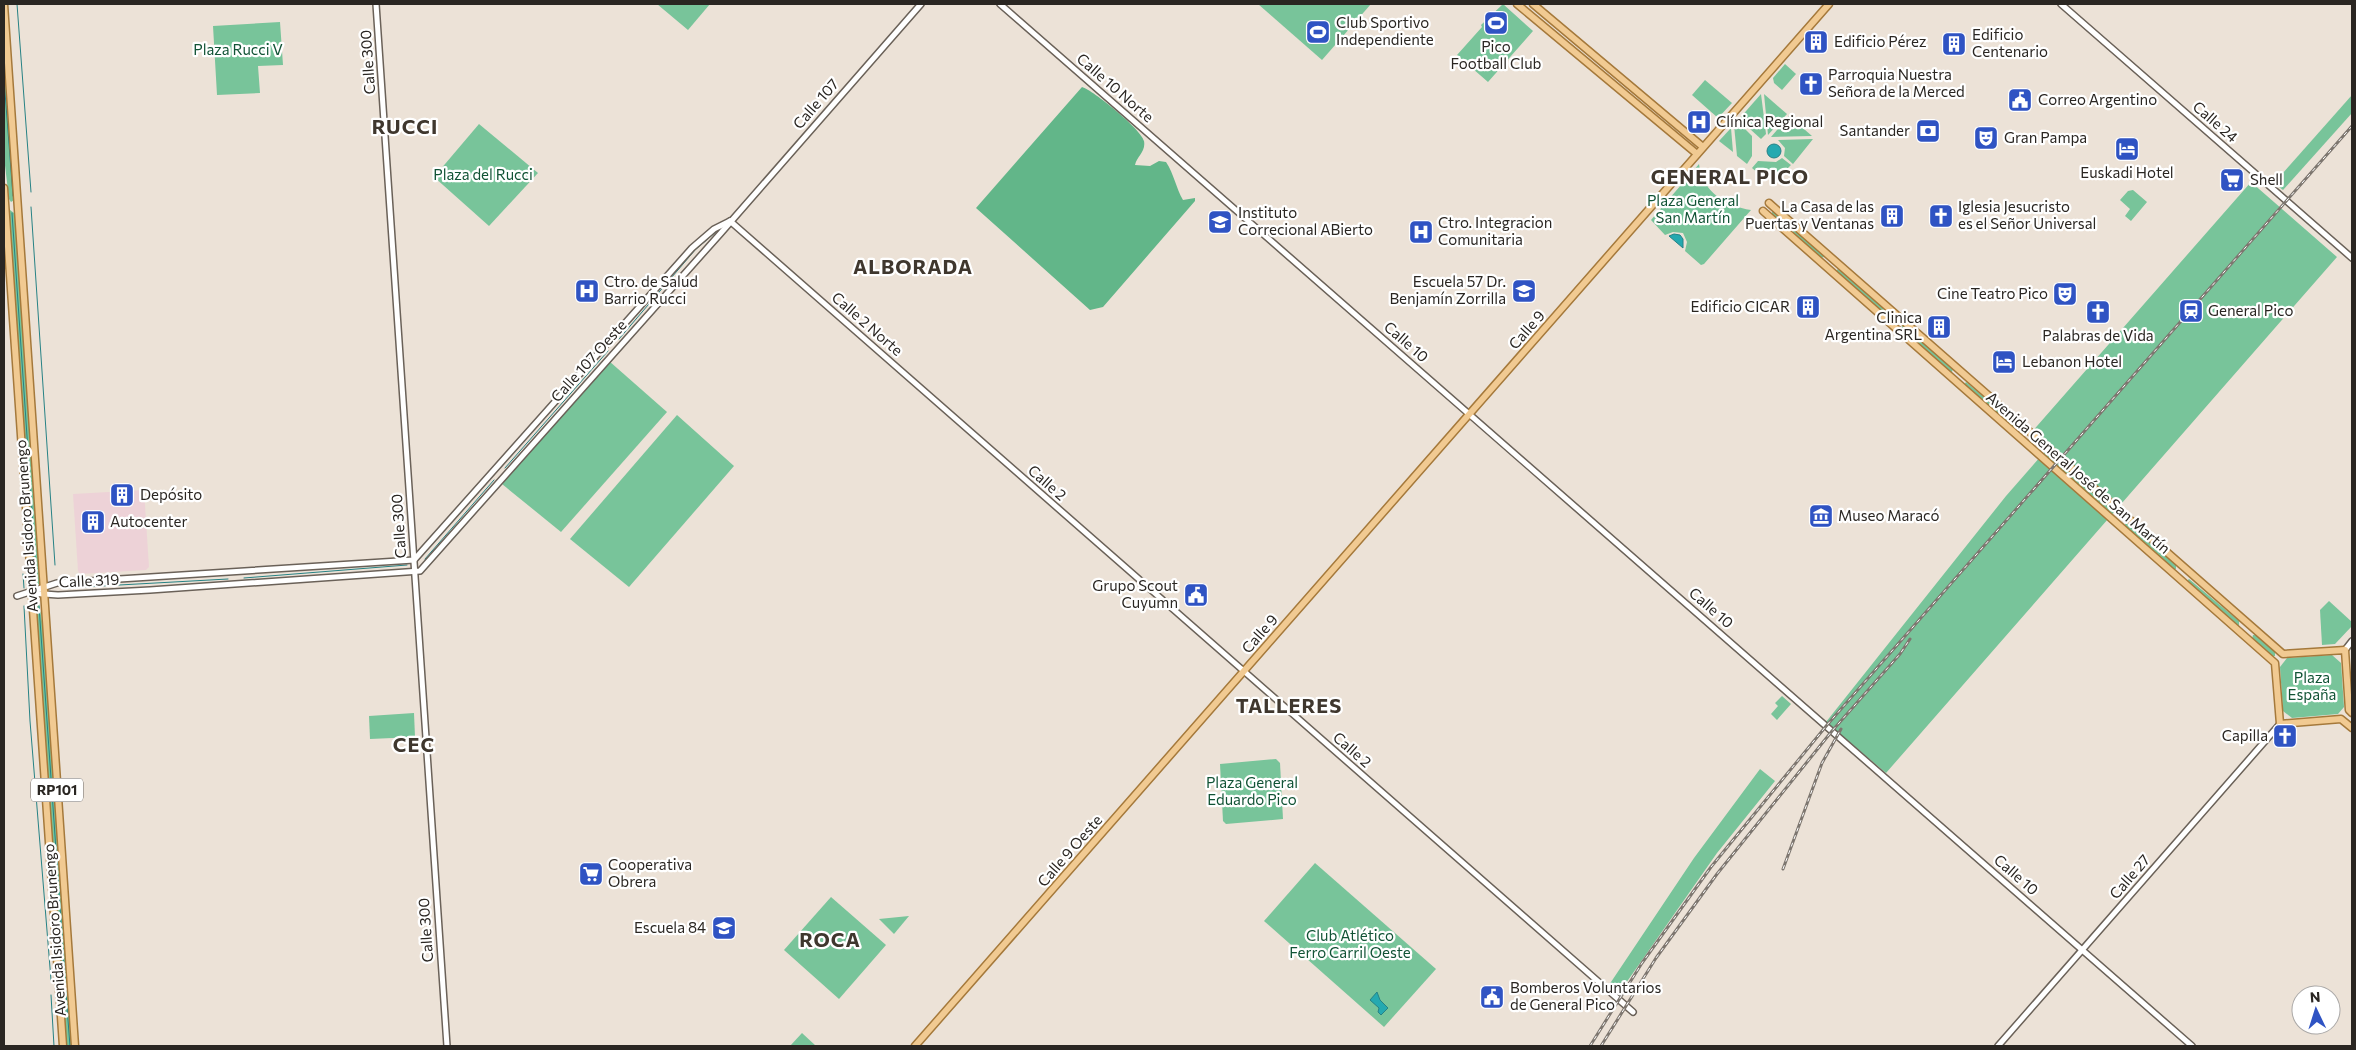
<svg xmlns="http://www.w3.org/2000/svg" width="2356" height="1050" viewBox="0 0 2356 1050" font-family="Commissioner,sans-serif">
<rect width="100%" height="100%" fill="#ece2d7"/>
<polygon fill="#edd2d7" points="144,490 149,567 146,570 80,574 78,571 73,494"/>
<g fill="#78c49a">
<polygon points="657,4 710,4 688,30"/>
<polygon points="1258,4 1371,4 1322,60"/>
<polygon points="1503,4 1533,31 1488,82 1457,55 1482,27 1481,25"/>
<polygon points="280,22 283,65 258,66 260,93 217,95 213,26"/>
<polygon points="4,40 14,200 11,202 9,199 4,157"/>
<polygon points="1785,64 1796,74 1782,90 1774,83 1773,78"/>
<polygon points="1705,80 1732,103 1718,118 1692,95"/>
<polygon points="1761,94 1766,134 1761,139 1739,119"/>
<polygon points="1764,94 1787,114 1768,135"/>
<polygon points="2352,95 2352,113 2283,190 2274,183"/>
<polygon points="1789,116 1812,136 1771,137"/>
<polygon points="1737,121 1752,136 1752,156 1747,164 1737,156 1734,125"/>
<polygon points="479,124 538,173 489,226 434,177"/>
<polygon points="1731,128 1733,152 1719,141"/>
<polygon points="1813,139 1793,164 1784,156 1785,148 1778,140"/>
<path d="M1782,158l9,7c-11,12 -27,14 -39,3l6,-7 18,1z"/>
<path d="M1699,164c3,28 27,42 52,46l-47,54 -3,1 -16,-14 2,-9 -4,-9 -10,-1 -8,3 -14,-15z"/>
<polygon points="2251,182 2337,257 1886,773 1826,722 2006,496 2047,449 2030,434"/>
<polygon points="2133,190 2147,202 2131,221 2125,216 2130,209 2120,200 2128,191"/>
<polygon points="10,210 14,213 17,235 41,582 38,585 34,583 8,213"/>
<polygon points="1773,211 1823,254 1824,257 1821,258 1771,214"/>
<polygon points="1838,269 1888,311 1888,316 1836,271"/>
<polygon points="1903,325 1953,369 1952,372 1948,371 1900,329"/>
<polygon points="609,361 667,412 561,532 502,484"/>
<polygon points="1966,382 2016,424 2016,428 2012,428 1964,385"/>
<polygon points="677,415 734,466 629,587 570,539"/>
<polygon points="2126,523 2176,565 2176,569 2172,569 2124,526"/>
<polygon points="2189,579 2239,621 2239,626 2235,625 2187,581"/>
<polygon points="35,601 39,603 44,634 68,982 65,983 63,980 58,950"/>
<polygon points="2329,601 2352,622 2352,626 2335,644 2322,645 2320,610"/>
<polygon points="2253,635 2257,635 2275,652 2275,656 2272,656 2252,639"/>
<polygon points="2332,655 2341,663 2344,707 2338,714 2292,718 2283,711 2280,667 2287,658"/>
<polygon points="1782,696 1791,704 1777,720 1771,714 1778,706 1775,703"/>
<polygon points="414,713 415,737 370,739 369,716"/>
<polygon points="1276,759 1280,763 1283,819 1226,824 1223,821 1220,764"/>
<polygon points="1760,769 1775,781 1717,853 1619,993 1609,985 1694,858"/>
<polygon points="1315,863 1436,969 1384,1027 1264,921"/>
<polygon points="831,897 886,945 839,999 784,950"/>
<polygon points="909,916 894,934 879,919"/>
<polygon points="66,991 68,993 74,1046 65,1046 62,993"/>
<polygon points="802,1033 816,1046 790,1046"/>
</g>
<path fill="#62b689" d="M1082,87c11,3 60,43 62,54 2,11 -7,15 -9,24l15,1 9,-5 7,1c8,12 10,26 17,38l12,-2v3l-92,106 -13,3 -114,-102z"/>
<g fill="#25a9b0" stroke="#268285">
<circle cx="1774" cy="151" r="7"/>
<polygon points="1674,234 1680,235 1683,239 1683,248 1669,236"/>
<polygon points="1377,992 1380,1000 1388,1008 1381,1015 1378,1012 1379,1008 1370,1000"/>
</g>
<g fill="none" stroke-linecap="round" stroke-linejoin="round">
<g stroke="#268285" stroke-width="1">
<polyline points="17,4 31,192"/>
<polyline points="4,79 13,196"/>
<polyline points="31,207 55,565"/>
<polyline points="12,213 36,570"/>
<polyline points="619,339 695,250 717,231"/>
<polyline points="505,468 608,351"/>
<polyline points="425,559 494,480"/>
<polyline points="23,574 24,588"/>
<polyline points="244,578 407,565"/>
<polyline points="65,588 228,579"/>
<polyline points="24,606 30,721 51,980"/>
<polyline points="39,606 65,979"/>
<polyline points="66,994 70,1046"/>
<polyline points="51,995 54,1046"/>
</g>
<defs>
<g id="minor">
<polyline points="376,4 447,1046"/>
<polyline points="1000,4 2192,1046"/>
<polyline points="2061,4 2352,258"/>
<polyline points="730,221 1633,1012"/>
<polyline points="30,593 58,595 150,590 420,571 720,234 921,4"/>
<polyline points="17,596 57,583 414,560 692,248 714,229 730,221"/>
<polyline points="2345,650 2352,641"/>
<polyline points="1998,1046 2280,724"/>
</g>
<g id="major">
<polyline points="4,4 75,1046"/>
<polyline points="1517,4 1697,154"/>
<polyline points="1533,4 1703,147"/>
<polyline points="4,188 63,1046"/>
<polyline points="1769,203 2283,654 2345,650 2349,710 2352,713"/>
<polyline points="1763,211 2275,663 2280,724 2341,719 2352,728"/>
<polyline points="915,1046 1829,4"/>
</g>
</defs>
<use href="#minor" stroke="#6a6158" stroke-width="8"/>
<use href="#major" stroke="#a5793b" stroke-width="9"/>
<use href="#minor" stroke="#fff" stroke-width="5"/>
<use href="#major" stroke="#f1ca92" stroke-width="6"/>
<defs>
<g id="rail">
<polyline points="1783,869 1822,763 1841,729"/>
<polyline points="1590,1046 1642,963 1711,867 1827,725 2352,126"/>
<polyline points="1601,1046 1656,958 1717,874 1832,731 1900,654 1910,639"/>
</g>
</defs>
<use href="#rail" stroke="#7d766f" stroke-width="3"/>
<use href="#rail" stroke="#fff" stroke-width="1" stroke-dasharray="4" stroke-linecap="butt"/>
</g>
<defs>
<symbol id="stadium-square" viewBox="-11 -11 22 22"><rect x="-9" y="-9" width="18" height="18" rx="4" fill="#2f53c3" stroke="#fff"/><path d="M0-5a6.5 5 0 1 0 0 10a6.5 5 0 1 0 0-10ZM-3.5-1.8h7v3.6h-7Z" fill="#fff"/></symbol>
<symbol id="building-square" viewBox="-11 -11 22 22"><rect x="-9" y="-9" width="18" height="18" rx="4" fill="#2f53c3" stroke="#fff"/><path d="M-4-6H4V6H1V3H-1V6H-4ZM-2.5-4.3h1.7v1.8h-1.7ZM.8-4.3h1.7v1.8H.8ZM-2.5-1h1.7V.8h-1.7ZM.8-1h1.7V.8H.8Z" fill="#fff"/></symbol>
<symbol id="church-square" viewBox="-11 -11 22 22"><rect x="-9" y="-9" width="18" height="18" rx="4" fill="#2f53c3" stroke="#fff"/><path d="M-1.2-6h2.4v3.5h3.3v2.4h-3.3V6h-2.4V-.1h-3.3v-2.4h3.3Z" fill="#fff"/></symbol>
<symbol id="civic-square" viewBox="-11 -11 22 22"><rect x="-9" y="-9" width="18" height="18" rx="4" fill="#2f53c3" stroke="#fff"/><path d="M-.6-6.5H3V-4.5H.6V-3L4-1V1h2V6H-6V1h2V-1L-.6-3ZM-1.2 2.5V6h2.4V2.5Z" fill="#fff"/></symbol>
<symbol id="hospital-square" viewBox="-11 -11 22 22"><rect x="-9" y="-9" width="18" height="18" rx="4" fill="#2f53c3" stroke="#fff"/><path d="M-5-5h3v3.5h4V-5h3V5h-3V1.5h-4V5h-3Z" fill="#fff"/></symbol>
<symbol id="bank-square" viewBox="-11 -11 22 22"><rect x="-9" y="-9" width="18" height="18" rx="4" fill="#2f53c3" stroke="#fff"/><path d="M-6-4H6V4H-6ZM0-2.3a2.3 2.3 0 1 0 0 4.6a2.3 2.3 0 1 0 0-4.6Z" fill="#fff"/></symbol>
<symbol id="theatre-square" viewBox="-11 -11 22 22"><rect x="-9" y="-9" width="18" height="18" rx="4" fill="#2f53c3" stroke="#fff"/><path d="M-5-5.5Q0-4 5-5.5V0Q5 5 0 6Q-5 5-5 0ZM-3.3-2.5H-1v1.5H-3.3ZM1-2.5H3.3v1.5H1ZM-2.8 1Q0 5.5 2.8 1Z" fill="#fff"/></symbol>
<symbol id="hotel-square" viewBox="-11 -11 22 22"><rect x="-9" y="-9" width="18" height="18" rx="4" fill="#2f53c3" stroke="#fff"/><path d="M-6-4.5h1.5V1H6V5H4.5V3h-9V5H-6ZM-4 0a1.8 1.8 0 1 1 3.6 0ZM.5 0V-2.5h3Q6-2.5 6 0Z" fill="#fff"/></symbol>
<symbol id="supermarket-square" viewBox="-11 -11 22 22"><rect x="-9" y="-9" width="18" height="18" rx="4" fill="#2f53c3" stroke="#fff"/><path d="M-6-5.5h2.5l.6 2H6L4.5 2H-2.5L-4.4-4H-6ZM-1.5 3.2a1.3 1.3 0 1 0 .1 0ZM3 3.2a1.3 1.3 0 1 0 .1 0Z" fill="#fff"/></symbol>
<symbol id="university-square" viewBox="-11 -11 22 22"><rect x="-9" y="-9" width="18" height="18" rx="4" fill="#2f53c3" stroke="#fff"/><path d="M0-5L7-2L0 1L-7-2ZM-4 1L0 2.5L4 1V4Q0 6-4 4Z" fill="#fff"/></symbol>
<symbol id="school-square" viewBox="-11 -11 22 22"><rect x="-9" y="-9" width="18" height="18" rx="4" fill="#2f53c3" stroke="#fff"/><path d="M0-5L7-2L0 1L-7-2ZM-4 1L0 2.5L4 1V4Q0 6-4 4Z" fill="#fff"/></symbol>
<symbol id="station-square" viewBox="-11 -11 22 22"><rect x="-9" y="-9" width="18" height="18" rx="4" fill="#2f53c3" stroke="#fff"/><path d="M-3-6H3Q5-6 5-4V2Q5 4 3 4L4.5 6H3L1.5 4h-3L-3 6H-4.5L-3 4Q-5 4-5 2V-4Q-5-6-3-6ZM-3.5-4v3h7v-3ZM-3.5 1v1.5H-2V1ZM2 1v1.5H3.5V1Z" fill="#fff"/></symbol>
<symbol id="museum-square" viewBox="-11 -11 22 22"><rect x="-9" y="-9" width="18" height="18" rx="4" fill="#2f53c3" stroke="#fff"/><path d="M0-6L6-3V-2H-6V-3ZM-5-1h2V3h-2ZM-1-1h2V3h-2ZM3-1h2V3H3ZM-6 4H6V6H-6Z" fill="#fff"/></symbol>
</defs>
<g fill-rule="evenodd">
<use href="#stadium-square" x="1482" y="9" width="28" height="28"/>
<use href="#stadium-square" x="1304" y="18" width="28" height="28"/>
<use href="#building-square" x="1802" y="28" width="28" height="28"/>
<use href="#building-square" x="1940" y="30" width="28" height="28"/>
<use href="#church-square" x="1797" y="70" width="28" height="28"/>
<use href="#civic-square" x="2006" y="86" width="28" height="28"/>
<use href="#hospital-square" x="1685" y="108" width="28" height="28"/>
<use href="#bank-square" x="1914" y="117" width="28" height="28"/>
<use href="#theatre-square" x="1972" y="124" width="28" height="28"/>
<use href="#hotel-square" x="2113" y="135" width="28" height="28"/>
<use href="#supermarket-square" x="2218" y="166" width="28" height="28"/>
<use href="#building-square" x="1878" y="202" width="28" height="28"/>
<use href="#church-square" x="1927" y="202" width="28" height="28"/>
<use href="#university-square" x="1206" y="208" width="28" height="28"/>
<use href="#hospital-square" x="1407" y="218" width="28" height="28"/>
<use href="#hospital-square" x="573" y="277" width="28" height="28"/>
<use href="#school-square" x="1510" y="277" width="28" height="28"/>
<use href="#theatre-square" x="2051" y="280" width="28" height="28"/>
<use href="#building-square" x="1794" y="293" width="28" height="28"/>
<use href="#station-square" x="2177" y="297" width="28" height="28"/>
<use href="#church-square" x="2084" y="298" width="28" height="28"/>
<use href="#building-square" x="1925" y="313" width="28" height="28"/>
<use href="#hotel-square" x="1990" y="348" width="28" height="28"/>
<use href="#building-square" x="108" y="481" width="28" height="28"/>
<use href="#museum-square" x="1807" y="502" width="28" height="28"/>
<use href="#building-square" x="79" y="508" width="28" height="28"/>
<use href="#civic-square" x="1182" y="581" width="28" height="28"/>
<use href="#church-square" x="2271" y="722" width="28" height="28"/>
<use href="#supermarket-square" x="577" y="860" width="28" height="28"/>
<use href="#school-square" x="710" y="914" width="28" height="28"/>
<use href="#civic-square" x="1478" y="983" width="28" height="28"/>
</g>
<g text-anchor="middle" stroke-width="4.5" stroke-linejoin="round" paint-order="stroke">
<rect fill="#fff" stroke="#6a6764" stroke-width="1" x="31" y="778.5" width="52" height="23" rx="4"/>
<g font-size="14" font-weight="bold" fill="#2a2622">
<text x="57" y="795">RP101</text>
</g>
<g font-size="15" fill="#2a2622" stroke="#fff" text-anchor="start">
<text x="1336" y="28">Club Sportivo<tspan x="1336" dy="17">Independiente</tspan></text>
<text x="1972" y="40">Edificio<tspan x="1972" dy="17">Centenario</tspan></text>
<text x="1834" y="47">Edificio Pérez</text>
<text x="1496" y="52" text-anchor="middle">Pico<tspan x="1496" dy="17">Football Club</tspan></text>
<text x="1828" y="80">Parroquia Nuestra<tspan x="1828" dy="17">Señora de la Merced</tspan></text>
<text x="2038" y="105">Correo Argentino</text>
<text x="1716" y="127">Clínica Regional</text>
<text x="1910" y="136" text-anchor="end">Santander</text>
<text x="2004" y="143">Gran Pampa</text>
<text x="2127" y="178" text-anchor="middle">Euskadi Hotel</text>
<text x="2250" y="185">Shell</text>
<text x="1874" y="212" text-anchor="end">La Casa de las<tspan x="1874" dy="17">Puertas y Ventanas</tspan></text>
<text x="1958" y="212">Iglesia Jesucristo<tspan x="1958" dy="17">es el Señor Universal</tspan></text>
<text x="1238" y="218">Instituto<tspan x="1238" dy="17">Correcional ABierto</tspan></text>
<text x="1438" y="228">Ctro. Integracion<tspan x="1438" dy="17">Comunitaria</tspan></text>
<text x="604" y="287">Ctro. de Salud<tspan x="604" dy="17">Barrio Rucci</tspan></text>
<text x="1506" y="287" text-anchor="end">Escuela 57 Dr.<tspan x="1506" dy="17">Benjamín Zorrilla</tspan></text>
<text x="2048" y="299" text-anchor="end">Cine Teatro Pico</text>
<text x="1790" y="312" text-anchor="end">Edificio CICAR</text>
<text x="2208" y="316">General Pico</text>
<text x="1922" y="323" text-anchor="end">Clinica<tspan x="1922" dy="17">Argentina SRL</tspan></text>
<text x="2098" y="341" text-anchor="middle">Palabras de Vida</text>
<text x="2022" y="367">Lebanon Hotel</text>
<text x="140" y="500">Depósito</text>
<text x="1838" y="521">Museo Maracó</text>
<text x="110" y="527">Autocenter</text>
<text x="1178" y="591" text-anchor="end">Grupo Scout<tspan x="1178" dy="17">Cuyumn</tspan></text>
<text x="2268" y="741" text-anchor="end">Capilla</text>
<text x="608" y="870">Cooperativa<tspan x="608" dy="17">Obrera</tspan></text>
<text x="706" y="933" text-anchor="end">Escuela 84</text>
<text x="1510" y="993">Bomberos Voluntarios<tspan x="1510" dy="17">de General Pico</tspan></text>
</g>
<g font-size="15" fill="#115335" stroke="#fff">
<text x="238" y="55">Plaza Rucci V</text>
<text x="483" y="180">Plaza del Rucci</text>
<text x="1693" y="206">Plaza General<tspan x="1693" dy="17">San Martín</tspan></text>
<text x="2312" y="683">Plaza<tspan x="2312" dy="17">España</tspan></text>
<text x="1252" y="788">Plaza General<tspan x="1252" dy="17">Eduardo Pico</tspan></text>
<text x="1350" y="941">Club Atlético<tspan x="1350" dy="17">Ferro Carril Oeste</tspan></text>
</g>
<g font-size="15" fill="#2a2622" stroke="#fff">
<text transform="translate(368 62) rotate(-94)" y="5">Calle 300</text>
<text transform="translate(1115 88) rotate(41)" y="5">Calle 10 Norte</text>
<text transform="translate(816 104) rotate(-49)" y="5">Calle 107</text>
<text transform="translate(2215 122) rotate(41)" y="5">Calle 24</text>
<text transform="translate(867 324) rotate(41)" y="5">Calle 2 Norte</text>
<text transform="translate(1527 330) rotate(-49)" y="5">Calle 9</text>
<text transform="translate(1406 342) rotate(41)" y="5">Calle 10</text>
<text transform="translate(589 361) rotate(-48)" y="5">Calle 107 Oeste</text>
<text transform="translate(2078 473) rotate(41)" y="5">Avenida General José de San Martín</text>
<text transform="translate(1047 483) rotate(41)" y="5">Calle 2</text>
<text transform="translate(27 526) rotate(-94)" y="5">Avenida Isidoro Brunengo</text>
<text transform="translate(399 526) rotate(-94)" y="5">Calle 300</text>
<text transform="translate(89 581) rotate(-3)" y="5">Calle 319</text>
<text transform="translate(1711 608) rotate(41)" y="5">Calle 10</text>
<text transform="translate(1260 634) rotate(-49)" y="5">Calle 9</text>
<text transform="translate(1352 750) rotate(41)" y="5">Calle 2</text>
<text transform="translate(1070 851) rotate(-49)" y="5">Calle 9 Oeste</text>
<text transform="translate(2016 875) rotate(41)" y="5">Calle 10</text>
<text transform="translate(2130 877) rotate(-49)" y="5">Calle 27</text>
<text transform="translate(55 930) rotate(-94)" y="5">Avenida Isidoro Brunengo</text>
<text transform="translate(426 930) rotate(-94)" y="5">Calle 300</text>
</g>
<g font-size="20" font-weight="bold" letter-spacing="1" fill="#3f372e" stroke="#fff">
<text x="405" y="134">RUCCI</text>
<text x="1730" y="184">GENERAL PICO</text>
<text x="913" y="274">ALBORADA</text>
<text x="1289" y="713">TALLERES</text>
<text x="414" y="752">CEC</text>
<text x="830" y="947">ROCA</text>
</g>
</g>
<rect width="2356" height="1050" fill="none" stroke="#2a2622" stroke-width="10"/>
<g transform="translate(2316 1010) rotate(356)"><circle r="24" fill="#ffffff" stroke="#aaa8a7"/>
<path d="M0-4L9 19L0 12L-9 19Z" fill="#2f53c3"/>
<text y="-8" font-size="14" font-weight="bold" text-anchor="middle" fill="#2a2622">N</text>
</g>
</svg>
